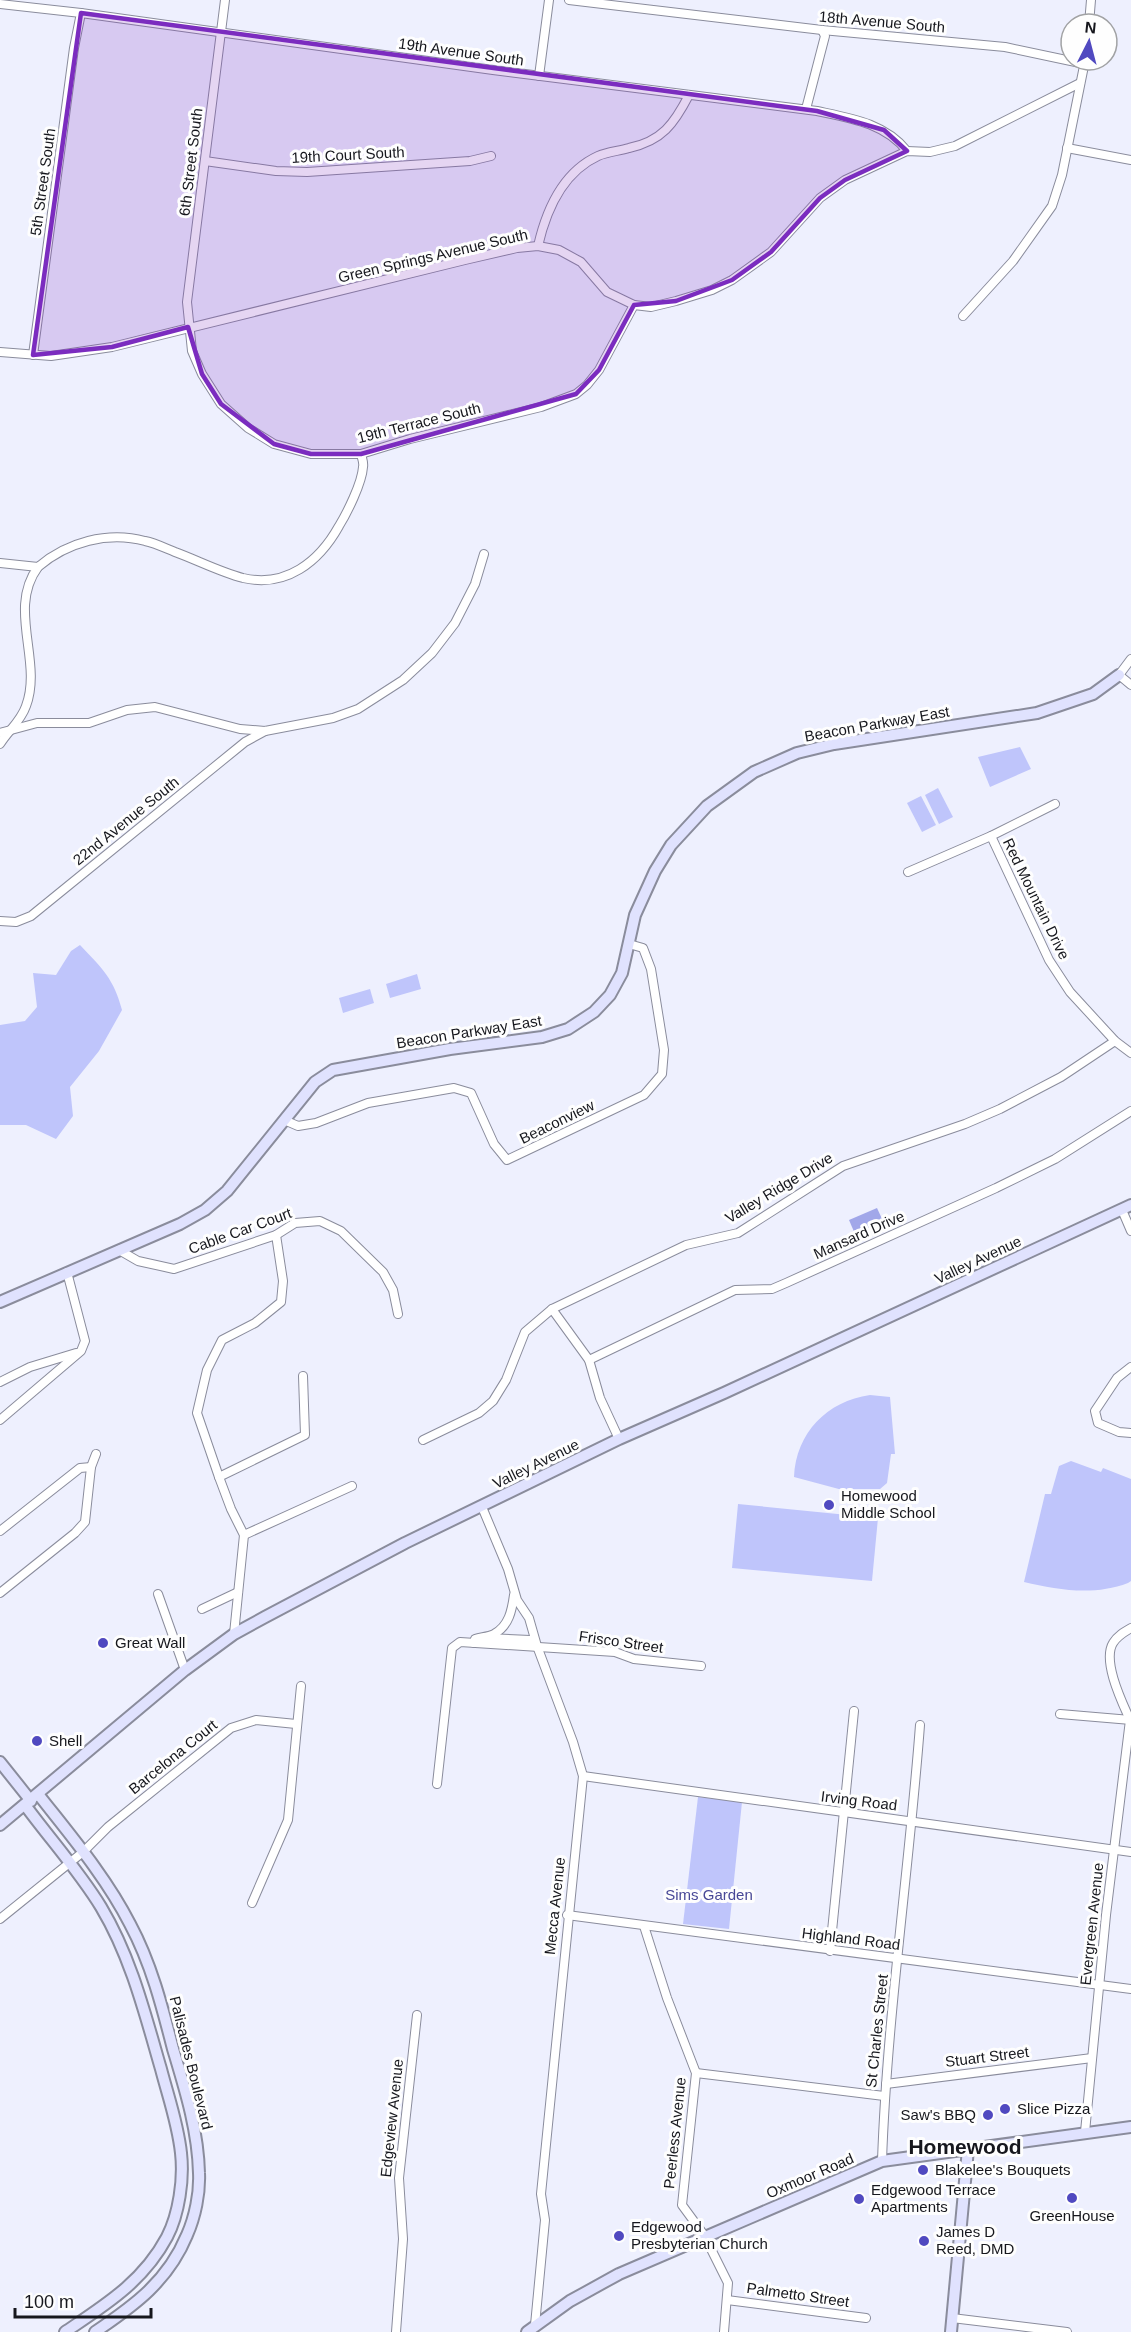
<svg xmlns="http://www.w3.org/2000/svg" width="1131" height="2332" viewBox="0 0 1131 2332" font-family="Helvetica,sans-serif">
<rect width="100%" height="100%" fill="#eef0fe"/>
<g fill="#bfc5fb">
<polygon points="1020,747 1031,769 990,787 978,757"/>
<polygon points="938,788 953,817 939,824 925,795"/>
<polygon points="921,796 936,825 922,832 907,803"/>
<path d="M80,945c22,23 34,34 42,65l-23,41 -29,36 3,29 -17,23 -30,-14h-26v-100l25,-4 12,-14 -4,-34 23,2 15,-24z"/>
<polygon points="417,974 421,989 390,998 386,984"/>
<polygon points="370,989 374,1003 343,1013 339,998"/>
<path d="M870,1395l20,2 5,57h-4l-4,29 -7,6h-30v3l-56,-15c2,-44 33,-76 76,-82z"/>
<path d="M1071,1461l30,11 2,-4 28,11v102l-3,2c-34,13 -70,7 -104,-1l21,-88h6l8,-28z"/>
<polygon points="738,1504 878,1518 872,1581 732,1568"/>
<polygon points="698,1797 742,1802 729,1929 683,1924"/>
</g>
<polygon fill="#a1a7e9" points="877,1208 883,1221 855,1234 849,1220"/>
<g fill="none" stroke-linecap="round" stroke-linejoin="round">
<defs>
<g id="street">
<polyline points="225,0 187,302 192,351 202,374 221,404 248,428 274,444 311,454 361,454 410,439 541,407 576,394 587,385 599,370 634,305"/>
<polyline points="569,0 822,30 1005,47 1085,64"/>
<path d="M0,4l81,9 412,57 324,41c33,7 68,12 90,40"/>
<polyline points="1089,24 1091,0"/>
<polyline points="539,76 549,0"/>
<polyline points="806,109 825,36 822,30"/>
<polyline points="1067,148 1131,160"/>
<polyline points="205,161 276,171 307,172 470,161 491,156"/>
<path d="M538,246c8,-35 25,-74 60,-90 9,-4 21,-5 31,-8 33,-7 45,-24 60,-53"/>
<polyline points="963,316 1013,261 1052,206 1062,175 1085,61"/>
<polyline points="0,352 51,356 112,347 465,260 517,248 538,246 559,250 581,262 607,292 634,305 651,307 676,301 712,290 732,280 771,252 820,198 845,180 907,151 930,152 955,146 1080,83"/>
<polyline points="33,355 74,48 81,13"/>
<path d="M0,563l38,4c29,-25 70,-36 107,-26 10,2 20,7 30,11 22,8 45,20 68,26 43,10 76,-16 96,-52 8,-13 23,-43 24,-59 1,-4 -1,-9 -2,-13"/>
<polyline points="1131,659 1119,675 1131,685"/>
<polyline points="0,733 37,723 89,723 127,710 155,707 240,729 265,731 333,718 358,709 403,680 432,653 455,623 475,584 484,554"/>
<path d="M0,744c8,-13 21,-23 26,-38 17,-45 -19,-97 12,-139"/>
<polyline points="991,836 1049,960 1070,992 1115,1041 1131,1053"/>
<polyline points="908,872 991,836 1055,804"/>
<polyline points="0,921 16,922 31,916 245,742 265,731"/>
<polyline points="284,1120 298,1126 316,1123 368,1103 454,1088 471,1093 494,1144 507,1160 644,1095 662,1074 664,1050 651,969 643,948 629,944"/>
<polyline points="1122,1210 1131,1231"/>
<polyline points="276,1235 283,1281 281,1302 255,1323 222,1340 207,1370 197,1413 219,1477 305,1435 303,1376"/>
<polyline points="119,1250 138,1261 174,1269 276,1235 295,1223 320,1221 341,1231 383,1272 393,1290 398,1314"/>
<polyline points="552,1309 589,1360 600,1398 619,1439"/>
<polyline points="589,1360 735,1290 772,1289 786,1283 996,1188 1055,1159 1131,1111"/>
<polyline points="1131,1367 1117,1378 1095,1411 1098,1423 1119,1432 1131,1433"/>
<polyline points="0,1382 30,1367 76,1353"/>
<polyline points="0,1420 81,1351 85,1341 67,1272"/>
<polyline points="423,1440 479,1413 493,1401 506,1380 525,1332 552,1309 686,1245 738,1233 843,1166 965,1124 1000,1109 1061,1077 1115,1041"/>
<polyline points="219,1477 231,1509 244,1535 234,1634"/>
<polyline points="482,1507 508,1569 517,1600 529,1618 537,1646 573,1742 583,1776 541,2194 545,2220 535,2325"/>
<polyline points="0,1531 80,1468 91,1467"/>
<polyline points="244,1535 352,1486"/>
<polyline points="0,1593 75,1533 85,1522 91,1467 96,1454"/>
<polyline points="158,1594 185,1670"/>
<polyline points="202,1609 238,1592"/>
<polyline points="487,1638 530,1640 535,1645"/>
<path d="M474,1643l1,-4c6,-2 13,-2 19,-5 15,-8 18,-24 20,-39"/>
<polyline points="1060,1714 1131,1720"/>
<path d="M1130,1720c-8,-18 -28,-59 -17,-77 4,-7 11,-11 18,-15"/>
<polyline points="583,1776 1131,1852"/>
<polyline points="437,1784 452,1648 460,1642 615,1652 634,1659 701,1666"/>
<polyline points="252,1903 288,1820 301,1686"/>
<polyline points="567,1915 1131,1989"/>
<polyline points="0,1919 83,1852 108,1827 231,1728 256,1720 296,1724"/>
<polyline points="644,1926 667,1998 696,2073 682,2205 704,2235 728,2283 724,2332"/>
<polyline points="830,1951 854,1711"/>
<polyline points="696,2073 884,2096"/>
<polyline points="886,2084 1092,2058"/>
<polyline points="1085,2132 1106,1915 1130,1720"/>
<path d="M882,2161c5,-145 27,-290 38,-436"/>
<polyline points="727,2300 866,2318"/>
<polyline points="952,2318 1067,2332"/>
<polyline points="396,2332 403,2239 399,2178 417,2015"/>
</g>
<g id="secondary">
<polyline points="0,1302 180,1224 205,1210 227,1191 315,1082 333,1070 450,1049 542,1037 568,1029 594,1012 610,995 622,973 635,915 655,871 671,845 707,806 754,772 797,753 834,744 1037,713 1093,694 1119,675"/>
<polyline points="0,1762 31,1801"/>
<path d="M38,1794c33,42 68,83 92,130 21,39 32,82 43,125 12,40 25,81 26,124 1,20 -4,44 -12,62 -19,46 -52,70 -92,97"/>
<path d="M25,1805c25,34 54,66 76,102 30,50 44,107 60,162 7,27 17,55 20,84 3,26 -2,61 -14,84 -24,45 -62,68 -102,95"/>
<polyline points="0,1825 185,1670 234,1634 265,1617 405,1543 619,1439 724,1393 1131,1205"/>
<polyline points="527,2332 570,2301 619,2274 882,2161 1131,2127"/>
<polyline points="951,2332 968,2149"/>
</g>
</defs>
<use href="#street" stroke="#8a8c9c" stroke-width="10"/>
<use href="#secondary" stroke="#8a8c9c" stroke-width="14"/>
<use href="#street" stroke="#fff" stroke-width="8"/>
<use href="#secondary" stroke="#e0e2fe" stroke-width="10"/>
</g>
<path fill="#7b2cbf" fill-opacity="0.2" stroke="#7b2cbf" stroke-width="4.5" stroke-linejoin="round" d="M81,13l736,98 67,19 23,21 -62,29 -25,18 -49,54 -39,28 -56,21 -42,4 -35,65 -23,24 -215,60h-50l-37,-10 -53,-40 -19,-30 -14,-47 -76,20 -79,8z"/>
<g fill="#5049c0" stroke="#fefefe" stroke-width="2">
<circle cx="829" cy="1505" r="6"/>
<circle cx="103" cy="1643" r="6"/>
<circle cx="37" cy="1741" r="6"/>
<circle cx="1005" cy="2109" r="6"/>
<circle cx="988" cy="2115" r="6"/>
<circle cx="923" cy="2170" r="6"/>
<circle cx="1072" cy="2198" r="6"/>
<circle cx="859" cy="2199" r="6"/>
<circle cx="619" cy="2236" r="6"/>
<circle cx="924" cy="2241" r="6"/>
</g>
<g text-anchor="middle" stroke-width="6" stroke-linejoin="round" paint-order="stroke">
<g font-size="15" fill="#16171d" stroke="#fefefe">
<text transform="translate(882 22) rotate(5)" y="5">18th Avenue South</text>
<text transform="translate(461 52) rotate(8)" y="5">19th Avenue South</text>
<text transform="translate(348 155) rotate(-3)" y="5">19th Court South</text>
<text transform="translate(191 162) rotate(-83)" y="5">6th Street South</text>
<text transform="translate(43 182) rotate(-82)" y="5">5th Street South</text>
<text transform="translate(433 256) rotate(-13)" y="5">Green Springs Avenue South</text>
<text transform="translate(419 423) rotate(-14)" y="5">19th Terrace South</text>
<text transform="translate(877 724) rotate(-10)" y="5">Beacon Parkway East</text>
<text transform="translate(126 821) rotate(-39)" y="5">22nd Avenue South</text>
<text transform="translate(1036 899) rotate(64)" y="5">Red Mountain Drive</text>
<text transform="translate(469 1032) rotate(-9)" y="5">Beacon Parkway East</text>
<text transform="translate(557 1122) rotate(-26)" y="5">Beaconview</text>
<text transform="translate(779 1188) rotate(-31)" y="5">Valley Ridge Drive</text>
<text transform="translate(240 1231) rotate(-20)" y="5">Cable Car Court</text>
<text transform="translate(859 1235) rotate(-24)" y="5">Mansard Drive</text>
<text transform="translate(978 1260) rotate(-25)" y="5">Valley Avenue</text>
<text transform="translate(536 1464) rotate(-26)" y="5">Valley Avenue</text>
<text transform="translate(621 1642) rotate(8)" y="5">Frisco Street</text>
<text transform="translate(173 1757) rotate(-39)" y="5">Barcelona Court</text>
<text transform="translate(859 1801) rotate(7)" y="5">Irving Road</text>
<text transform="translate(555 1906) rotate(-84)" y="5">Mecca Avenue</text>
<text transform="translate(1092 1924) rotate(-84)" y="5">Evergreen Avenue</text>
<text transform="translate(851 1939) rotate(7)" y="5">Highland Road</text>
<text transform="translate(877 2031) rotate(-84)" y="5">St Charles Street</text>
<text transform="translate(987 2057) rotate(-7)" y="5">Stuart Street</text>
<text transform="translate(191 2063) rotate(76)" y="5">Palisades Boulevard</text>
<text transform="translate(392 2118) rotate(-84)" y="5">Edgeview Avenue</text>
<text transform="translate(675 2133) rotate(-84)" y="5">Peerless Avenue</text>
<text transform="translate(810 2176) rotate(-23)" y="5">Oxmoor Road</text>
<text transform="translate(798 2295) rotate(8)" y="5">Palmetto Street</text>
</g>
<g font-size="15" fill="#16171d" stroke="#fefefe" text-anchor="start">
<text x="841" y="1501">Homewood<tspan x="841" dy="17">Middle School</tspan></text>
<text x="115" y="1648">Great Wall</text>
<text x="49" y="1746">Shell</text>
<text x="1017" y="2114">Slice Pizza</text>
<text x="976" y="2120" text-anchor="end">Saw's BBQ</text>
<text x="935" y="2175">Blakelee's Bouquets</text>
<text x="871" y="2195">Edgewood Terrace<tspan x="871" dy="17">Apartments</tspan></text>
<text x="1072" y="2221" text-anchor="middle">GreenHouse</text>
<text x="631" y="2232">Edgewood<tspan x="631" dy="17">Presbyterian Church</tspan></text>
<text x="936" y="2237">James D<tspan x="936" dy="17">Reed, DMD</tspan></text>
</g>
<g font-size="15" fill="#484897" stroke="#fefefe">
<text x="709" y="1900">Sims Garden</text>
</g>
<g font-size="21" font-weight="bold" fill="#16171d" stroke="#fefefe">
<text x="965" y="2154">Homewood</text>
</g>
</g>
<g transform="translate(1089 42) rotate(6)"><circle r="28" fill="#fefefe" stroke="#a1a2a4" stroke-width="1.5"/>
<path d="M0-4.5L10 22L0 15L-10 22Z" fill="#5049c0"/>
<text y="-9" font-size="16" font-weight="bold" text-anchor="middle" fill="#16171d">N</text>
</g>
<path d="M15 2308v9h136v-9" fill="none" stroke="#16171d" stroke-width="3"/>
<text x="24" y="2308" font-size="18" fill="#16171d" stroke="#fefefe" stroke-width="4.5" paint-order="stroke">100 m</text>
</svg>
